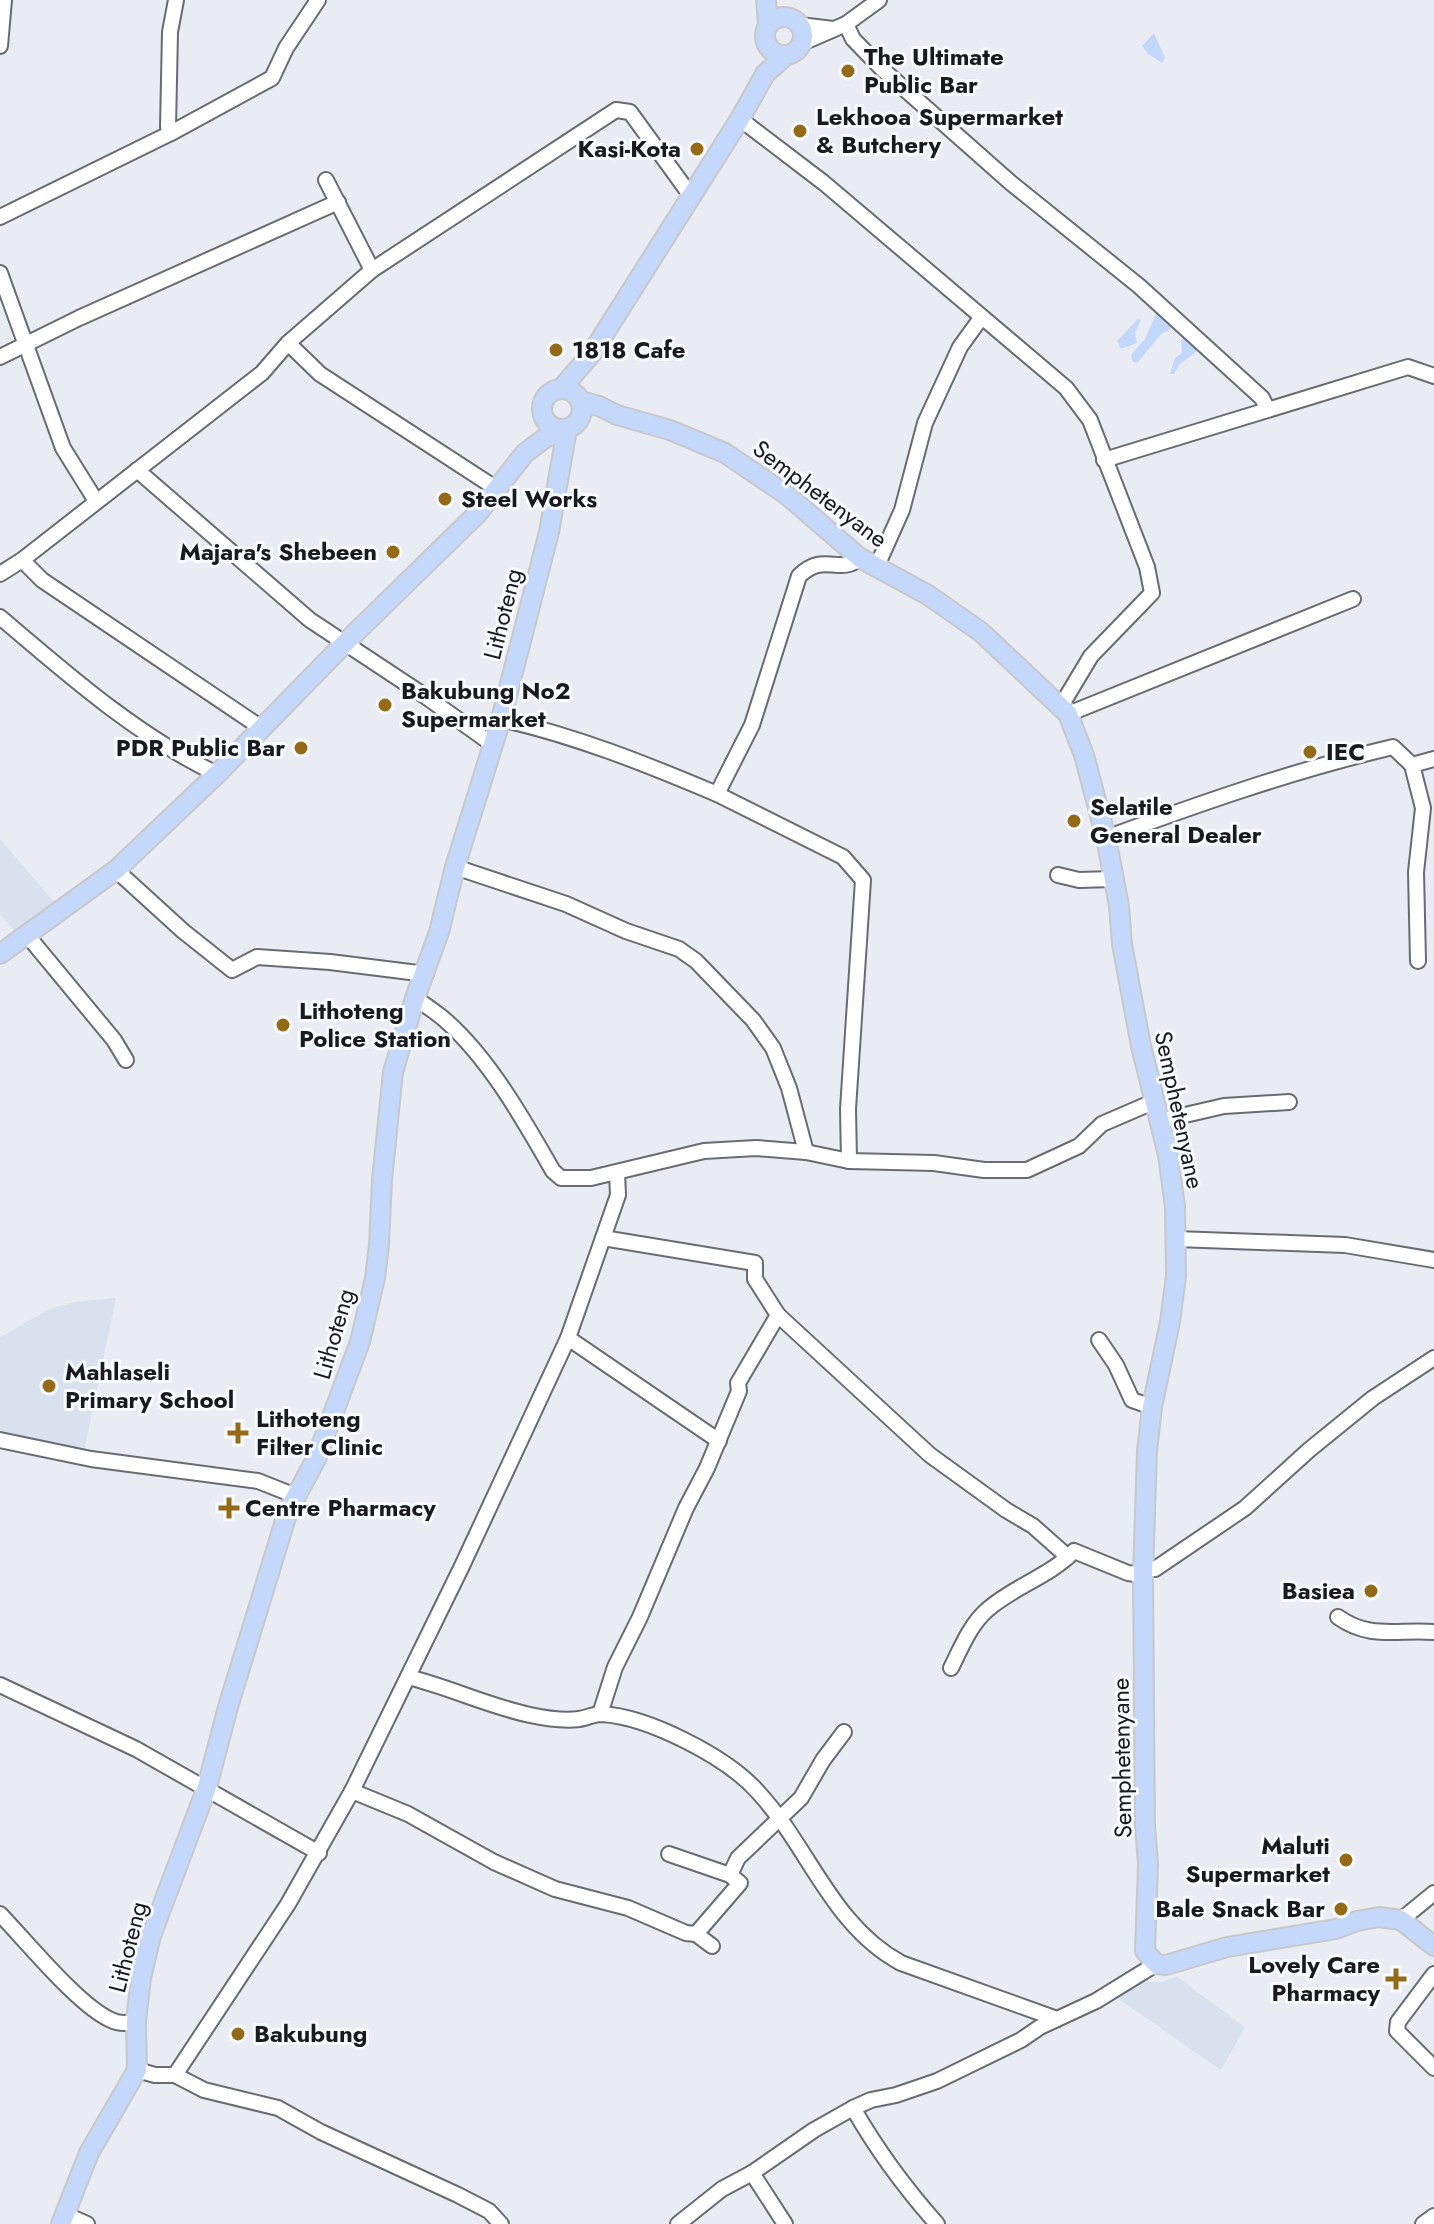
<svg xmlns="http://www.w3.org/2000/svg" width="1434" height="2224" viewBox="0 0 1434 2224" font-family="Jost,sans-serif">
<rect width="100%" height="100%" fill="#e9edf3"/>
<g fill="#d9e1ee">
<polygon points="0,839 55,903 16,932 0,914"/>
<polygon points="116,1298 84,1451 0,1434 0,1337 52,1308 75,1302"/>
<polygon points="1176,1976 1245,2027 1221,2070 1117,1998 1138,1982 1163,1982"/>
</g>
<g fill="#c2d7fc">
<polygon points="1154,33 1165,58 1162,63 1148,54 1142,46"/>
<polygon points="1160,313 1171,325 1170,330 1162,333 1137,363 1133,362 1131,355 1145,339 1156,314"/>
<polygon points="1138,319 1141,320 1135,332 1137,343 1121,349 1117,341"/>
<polygon points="1183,338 1187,338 1197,351 1179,365 1174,374 1170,374 1175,358 1182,353 1181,341"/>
</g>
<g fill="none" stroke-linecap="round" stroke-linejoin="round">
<defs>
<g id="minor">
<polyline points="846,24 853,39 882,69 1011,183 1139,286 1262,398 1267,408"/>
<polyline points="800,25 833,29"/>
<polyline points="802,43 846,24 879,0"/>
<polyline points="0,46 4,0"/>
<polyline points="740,119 824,183 1066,388 1090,420 1147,567 1152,593 1091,656 1061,706"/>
<polyline points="171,133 168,127 170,32 176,0"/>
<polyline points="326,180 372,270"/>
<polyline points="0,217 171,133 272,78 286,48 318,0"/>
<polyline points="0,273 63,448 96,501"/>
<polyline points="288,343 320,374 497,489"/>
<polyline points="0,357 79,318 338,202"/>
<polyline points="1104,460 1408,367 1434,376"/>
<polyline points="137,470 310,620 425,696 492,744"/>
<polyline points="22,560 42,580 263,729"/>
<polyline points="877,566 902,510 925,423 960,347 981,318"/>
<polyline points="0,574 22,560 262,373 288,343 372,270 616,110 630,112 691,196"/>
<path d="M0,617c67,57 137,119 217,157"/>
<polyline points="1068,714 1353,599"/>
<path d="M501,719c75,17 145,45 216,75l35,-69 47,-149c26,-25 39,0 61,-18"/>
<polyline points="1412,765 1423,808 1416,872 1418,961"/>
<polyline points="717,794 843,857 863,880 848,1109 849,1161"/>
<path d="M1106,838c95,-35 189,-68 287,-91l19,18 22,-6"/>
<polyline points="455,867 566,904 626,931 679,949 696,961 753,1020 773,1048 789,1088 806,1152"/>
<polyline points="116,870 183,931 232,970 257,957 330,962 426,974"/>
<polyline points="1058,875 1079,880 1113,879"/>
<polyline points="27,935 114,1040 126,1060"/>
<path d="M415,998c10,7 21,14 30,22 44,38 80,102 108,151l8,7h30l113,-27 52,-3 50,4 43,9 85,2 50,7h43l52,-24 23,-22 51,-22"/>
<polyline points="1159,1121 1224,1106 1289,1102"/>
<polyline points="1176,1239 1345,1245 1434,1260"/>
<polyline points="778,1315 930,1455 1006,1510 1033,1526 1068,1557"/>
<polyline points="568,1338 719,1441"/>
<polyline points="1099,1340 1116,1365 1132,1400 1152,1407"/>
<polyline points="0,1440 91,1459 258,1481 296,1496"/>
<polyline points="1144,1569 1155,1569 1245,1508 1309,1450 1373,1398 1434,1358"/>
<path d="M1338,1617c32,23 60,12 96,15"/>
<path d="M951,1668c10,-20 19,-43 36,-58 27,-24 62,-33 87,-59l54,22 15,2"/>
<path d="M408,1677c41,10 80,29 122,38 14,3 34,6 49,4 7,-1 15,-5 23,-5 47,3 125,43 156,78 51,55 74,134 143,171l156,56"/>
<polyline points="0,1685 136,1749 319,1853"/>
<polyline points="600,1714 615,1667 640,1617 686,1508 707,1468 739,1391 738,1383 778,1315 755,1279 755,1263 603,1238"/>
<polyline points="352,1791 408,1814 494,1862 555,1889 628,1908 686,1933 696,1934 712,1946"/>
<polyline points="669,1854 730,1875 740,1883 696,1934"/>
<polyline points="730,1875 738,1858 801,1798 823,1760 844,1732"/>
<path d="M0,1914c27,28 79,92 111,106 8,4 16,4 25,1"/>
<polyline points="1401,1920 1434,1893"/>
<polyline points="1434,1974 1398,2022 1397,2031 1434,2068"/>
<polyline points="137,2070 155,2075 175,2075 288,1904 352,1791 462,1566 568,1338 618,1195 617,1173"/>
<polyline points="175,2075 204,2090 278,2108 321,2132 458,2195 489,2211 501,2224"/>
<path d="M853,2108c24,42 52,80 84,116"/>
<polyline points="752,2173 785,2224"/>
<polyline points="64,2214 87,2224"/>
<polyline points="678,2224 722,2189 752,2173 814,2130 853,2108 871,2100 896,2095 937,2081 1021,2040 1040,2027 1096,2001 1156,1964"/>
<polyline points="1423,2224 1434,2216"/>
</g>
<g id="major">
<polyline points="766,0 768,24"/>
<circle cx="784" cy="36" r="19"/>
<circle cx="562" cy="409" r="20"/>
<polyline points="561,389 592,353 740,119 765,74 786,55"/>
<polyline points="580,401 599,406 617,415 670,430 725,453 787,495 860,558 928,595 981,632 1068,714 1084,755 1106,838 1119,906 1122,944 1141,1046 1168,1155 1175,1207 1176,1276 1170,1322 1152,1407 1147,1451 1143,1575 1145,1825 1148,1864 1145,1951 1156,1964 1166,1965 1227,1947 1336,1929 1357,1921 1379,1917 1401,1920 1434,1946"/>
<polyline points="0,954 116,870 217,774 346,642 478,513 525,453 545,438 563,430"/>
<polyline points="61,2224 89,2153 137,2070 136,2021 141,1978 151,1936 207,1787 228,1707 288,1511 316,1459 360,1342 375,1278 379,1245 382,1180 393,1072 415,998 439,932 455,867 501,719 549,532 567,429"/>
</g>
</defs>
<use href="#minor" stroke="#686c72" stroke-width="18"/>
<use href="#major" stroke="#c8c8c9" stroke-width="22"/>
<use href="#minor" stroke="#fff" stroke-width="14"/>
<use href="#major" stroke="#c4d8fb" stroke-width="18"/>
</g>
<g fill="#956a16" stroke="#f7fafe" stroke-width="3">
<circle cx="848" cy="71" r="8"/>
<circle cx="800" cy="131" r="8"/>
<circle cx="697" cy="149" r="8"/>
<circle cx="556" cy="350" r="8"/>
<circle cx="445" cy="499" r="8"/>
<circle cx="393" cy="552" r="8"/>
<circle cx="385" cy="705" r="8"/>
<circle cx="301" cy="748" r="8"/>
<circle cx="1310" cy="752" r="8"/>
<circle cx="1074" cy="821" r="8"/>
<circle cx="283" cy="1025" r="8"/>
<circle cx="49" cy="1386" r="8"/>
<path d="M234 1421h8v8h8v8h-8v8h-8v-8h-8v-8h8z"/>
<path d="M225 1496h8v8h8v8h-8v8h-8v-8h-8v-8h8z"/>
<circle cx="1371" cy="1591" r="8"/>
<circle cx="1346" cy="1860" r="8"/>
<circle cx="1341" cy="1909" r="8"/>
<path d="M1392 1967h8v8h8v8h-8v8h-8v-8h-8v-8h8z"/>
<circle cx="238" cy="2034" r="8"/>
</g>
<g text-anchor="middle" stroke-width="6" stroke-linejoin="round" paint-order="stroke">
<g font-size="24" font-weight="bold" fill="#191a1d" stroke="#f7fafe" text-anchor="start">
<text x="864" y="65">The Ultimate<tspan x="864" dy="28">Public Bar</tspan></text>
<text x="816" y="125">Lekhooa Supermarket<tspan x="816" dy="28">&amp; Butchery</tspan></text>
<text x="681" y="157" text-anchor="end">Kasi-Kota</text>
<text x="572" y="358">1818 Cafe</text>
<text x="461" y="507">Steel Works</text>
<text x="377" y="560" text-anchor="end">Majara's Shebeen</text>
<text x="401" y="699">Bakubung No2<tspan x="401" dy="28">Supermarket</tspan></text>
<text x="285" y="756" text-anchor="end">PDR Public Bar</text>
<text x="1326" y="760">IEC</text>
<text x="1090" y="815">Selatile<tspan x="1090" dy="28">General Dealer</tspan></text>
<text x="299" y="1019">Lithoteng<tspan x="299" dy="28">Police Station</tspan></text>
<text x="65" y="1380">Mahlaseli<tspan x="65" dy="28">Primary School</tspan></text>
<text x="256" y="1427">Lithoteng<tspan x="256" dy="28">Filter Clinic</tspan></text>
<text x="245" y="1516">Centre Pharmacy</text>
<text x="1355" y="1599" text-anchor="end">Basiea</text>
<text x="1330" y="1854" text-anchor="end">Maluti<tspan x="1330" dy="28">Supermarket</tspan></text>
<text x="1325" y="1917" text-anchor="end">Bale Snack Bar</text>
<text x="1380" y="1973" text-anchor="end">Lovely Care<tspan x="1380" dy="28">Pharmacy</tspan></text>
<text x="254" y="2042">Bakubung</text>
</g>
<g font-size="24" fill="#191a1d" stroke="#f7fafe">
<text transform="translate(820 494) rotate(37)" y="8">Semphetenyane</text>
<text transform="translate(503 614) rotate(-76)" y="8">Lithoteng</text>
<text transform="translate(1179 1110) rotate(78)" y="8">Semphetenyane</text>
<text transform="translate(334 1334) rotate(-74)" y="8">Lithoteng</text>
<text transform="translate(1122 1758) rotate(-91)" y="8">Semphetenyane</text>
<text transform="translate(128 1947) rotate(-76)" y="8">Lithoteng</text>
</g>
</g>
</svg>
